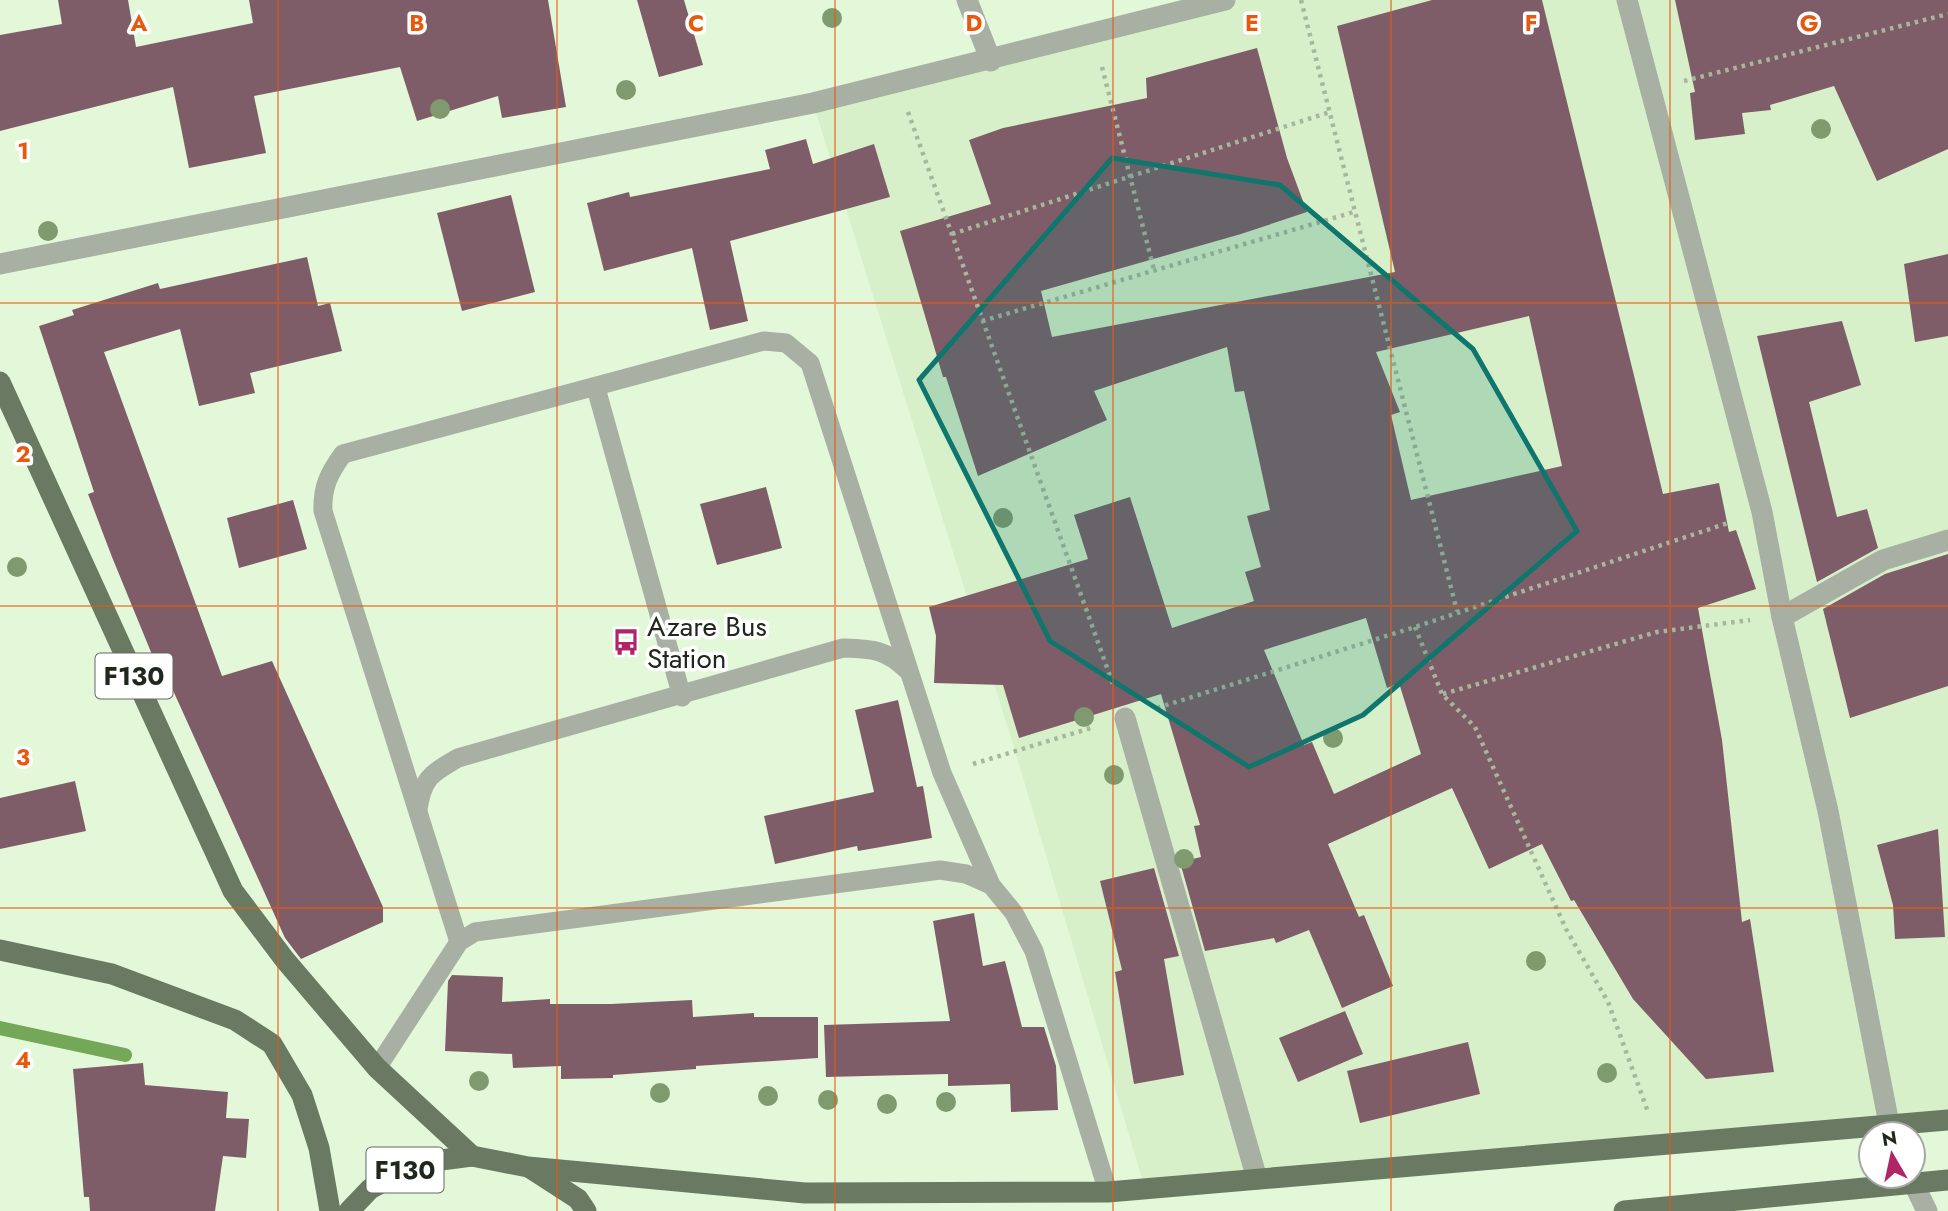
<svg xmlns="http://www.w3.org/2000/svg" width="1948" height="1211" viewBox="0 0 1948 1211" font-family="Jost,sans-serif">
<rect width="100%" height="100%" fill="#e3f8d9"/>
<polygon fill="#d7f0ca" points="1225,0 1948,0 1948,1116 1145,1189 1015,751 813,103"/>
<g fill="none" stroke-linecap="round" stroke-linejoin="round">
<polyline stroke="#74a757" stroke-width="14" points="0,1028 125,1055"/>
</g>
<g fill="#7f5d68" fill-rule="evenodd">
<polygon points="58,0 128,0 136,47 253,23 249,0 548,0 566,107 502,118 498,96 417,121 400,67 254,96 266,153 189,168 173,87 0,131 0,35 62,24"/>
<polygon points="637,0 684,0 703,65 659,77"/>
<path d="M1432,0h110l121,494 56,-11 10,49 7,-2 20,59 -58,19 24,132 20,182 8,-3 24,153 -68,7 -73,-80 -59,-99 -3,1 -29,-57 -53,25 -37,-81 -124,56 31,73 5,-2 29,71 -51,22 -33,-78 -33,13 -2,-5 -69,13 -25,-89 21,-5 -7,-31 6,-1 -39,-131 -142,44 -16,-53 -69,-2 2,-47 -7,-29 159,-48 -14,-44 56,-18 42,131 82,-27 -9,-29 16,-5 -14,-51 23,-6 -26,-119 -9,1 -8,-45 -133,44 13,29 -129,56 -32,-99h-3l-43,-146 91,-27 -22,-64 34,-12 144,-30 -1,-20 111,-30 30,110 20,54 -66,22 -200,57 11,46 343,-65 -58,-246zM1529,316l33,150 -151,34 -20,-85 9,-3 -24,-60zM1366,618l21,70 12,-5 22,71 -87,40 -22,-52 -8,3 -40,-95z"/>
<polygon points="1675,0 1948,0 1948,149 1877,181 1834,86 1770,105 1771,110 1742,113 1745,134 1695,140 1690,93 1695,92"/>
<polygon points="806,139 813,164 874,144 890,197 730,241 748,321 710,330 692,248 604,271 587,203 629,192 630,197 770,169 765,150"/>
<polygon points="511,195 535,292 462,311 437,213"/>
<polygon points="1948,254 1948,336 1915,342 1904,264"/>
<polygon points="307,257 318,306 330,303 342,351 250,373 255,393 199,406 180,329 104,352 222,676 272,661 383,907 383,922 301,959 285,938 157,655 153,657 112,557 88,494 94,492 39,326 74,315 72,310 158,283 160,289"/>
<polygon points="1842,321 1861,385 1809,402 1837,517 1867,509 1878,548 1817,582 1757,336"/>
<polygon points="766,487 782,548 717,565 700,504"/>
<polygon points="293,500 307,549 239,568 227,518"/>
<polygon points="1948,554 1948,686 1850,718 1823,609 1885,574"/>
<polygon points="898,700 917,787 923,786 932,838 858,851 857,846 775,864 764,816 874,792 855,710"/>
<polygon points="75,781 86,831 0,849 0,798"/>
<polygon points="1938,829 1945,937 1895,939 1893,905 1877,845"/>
<polygon points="1154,868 1179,956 1164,959 1184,1075 1134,1084 1115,972 1122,970 1100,881"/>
<polygon points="974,913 983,966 1005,961 1022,1027 1044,1027 1056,1066 1058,1110 1011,1112 1010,1084 948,1086 948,1074 826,1077 824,1025 950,1021 933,921"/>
<polygon points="452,975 503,977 502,1002 550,999 550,1004 611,1004 692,1000 693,1017 754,1013 754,1017 818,1017 818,1058 696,1066 696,1069 613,1075 613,1078 561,1079 561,1066 513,1068 512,1054 445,1051 448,981"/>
<polygon points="1345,1011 1363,1054 1298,1082 1279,1038"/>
<polygon points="1468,1042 1480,1094 1360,1123 1347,1071"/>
<polygon points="143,1063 145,1085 228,1092 226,1118 249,1119 246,1158 223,1156 215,1211 90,1211 89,1197 84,1197 73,1069"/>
</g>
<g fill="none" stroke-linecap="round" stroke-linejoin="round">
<g stroke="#a7b79e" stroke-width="4.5" stroke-dasharray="3.5 5" stroke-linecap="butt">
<polyline points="1301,0 1457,611"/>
<polyline points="1102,67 1154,270"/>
<polyline points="1684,81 1948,14"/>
<polyline points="908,112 1114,687"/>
<polyline points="952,234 1330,112"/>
<polyline points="982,321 1354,212"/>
<polyline points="1415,627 1442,694 1475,727 1566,929 1608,1002 1648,1112"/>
<polyline points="1443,694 1657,632 1750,620"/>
<polyline points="1157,708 1415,627 1731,522"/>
<polyline points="973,764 1091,728"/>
</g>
<g stroke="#a7b0a2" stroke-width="19">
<polyline points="596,388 682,697"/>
<path d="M418,809c5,-32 13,-35 40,-51l385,-110c29,1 42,1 64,22"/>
<path d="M459,942l-136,-431c-1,-24 6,-38 20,-57l421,-113 22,2 24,20 132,410 49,112 23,28 20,38 74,241"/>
<polyline points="377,1068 459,942 475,932 940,870 966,874 991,885"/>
</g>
<g stroke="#a7b0a2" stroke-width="21">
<polyline points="967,0 991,61"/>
<polyline points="1627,0 1762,512 1782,617 1828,811 1891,1134"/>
<polyline points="0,264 813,103 1225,0"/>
<polyline points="1782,617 1883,560 1948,540"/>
<polyline points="1125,718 1257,1179"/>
<polyline points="1910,1176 1927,1211"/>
</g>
<g stroke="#6a7a62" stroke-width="21">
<polyline points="0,382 233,891 285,960 377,1068 472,1156"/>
<polyline points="0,950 112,974 235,1020 272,1044 302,1095 319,1148 330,1211"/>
<polyline points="530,1168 578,1199 586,1211"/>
<polyline points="349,1211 370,1189 418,1163 472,1156 528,1167 805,1193 1108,1192 1948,1120"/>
<polyline points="1624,1211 1948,1180"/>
</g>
</g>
<g fill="#7f9a6e">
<circle cx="832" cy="18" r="10"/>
<circle cx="626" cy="90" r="10"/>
<circle cx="440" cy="109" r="10"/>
<circle cx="1821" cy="129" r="10"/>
<circle cx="48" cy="231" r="10"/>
<circle cx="1003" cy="518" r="10"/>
<circle cx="17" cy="567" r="10"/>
<circle cx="1084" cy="717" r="10"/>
<circle cx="1333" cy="738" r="10"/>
<circle cx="1114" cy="775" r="10"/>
<circle cx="1184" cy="859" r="10"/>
<circle cx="1536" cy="961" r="10"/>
<circle cx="1607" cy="1073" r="10"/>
<circle cx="479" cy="1081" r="10"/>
<circle cx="660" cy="1093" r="10"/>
<circle cx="768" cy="1096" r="10"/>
<circle cx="828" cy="1100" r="10"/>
<circle cx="946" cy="1102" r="10"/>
<circle cx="887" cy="1104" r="10"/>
</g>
<path fill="#0f766e" fill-opacity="0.2" stroke="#0f766e" stroke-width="5" stroke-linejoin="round" d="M1112,158l168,27 193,164 104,182 -214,184 -114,52 -199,-126 -131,-261z"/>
<path fill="none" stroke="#e8590c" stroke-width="2" stroke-opacity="0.55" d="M278,0v1211M557,0v1211M835,0v1211M1113,0v1211M1391,0v1211M1670,0v1211M0,303h1948M0,606h1948M0,908h1948"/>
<defs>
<symbol id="bus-bare" viewBox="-9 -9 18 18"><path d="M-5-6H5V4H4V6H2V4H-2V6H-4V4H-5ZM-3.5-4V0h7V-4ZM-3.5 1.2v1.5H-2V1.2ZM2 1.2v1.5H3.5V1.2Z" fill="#af2566" stroke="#fff" stroke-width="2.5" paint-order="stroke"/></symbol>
</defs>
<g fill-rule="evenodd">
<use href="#bus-bare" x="607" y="623" width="38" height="38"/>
</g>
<g text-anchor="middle" stroke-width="7" stroke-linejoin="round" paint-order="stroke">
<g fill="#fff" stroke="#636860" stroke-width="2">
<rect x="95.5" y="653.5" width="77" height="45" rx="5"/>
<rect x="366.5" y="1147.5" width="77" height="45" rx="5"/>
</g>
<g font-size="26" font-weight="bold" fill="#20271c">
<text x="134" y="685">F130</text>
<text x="405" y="1179">F130</text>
</g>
<g font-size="28" fill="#20271c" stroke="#fff" text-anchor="start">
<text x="647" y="636">Azare Bus<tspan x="647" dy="32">Station</tspan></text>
</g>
</g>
<g font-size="23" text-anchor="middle" font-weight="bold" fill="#e8590c" stroke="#fff" stroke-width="7" stroke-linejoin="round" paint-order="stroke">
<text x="139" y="31">A</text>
<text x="417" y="31">B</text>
<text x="696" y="31">C</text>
<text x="974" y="31">D</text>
<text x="1252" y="31">E</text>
<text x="1531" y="31">F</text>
<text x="1809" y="31">G</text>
<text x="23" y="159">1</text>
<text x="23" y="462">2</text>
<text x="23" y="765">3</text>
<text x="23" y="1068">4</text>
</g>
<g transform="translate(1892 1155) rotate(351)"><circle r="33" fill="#ffffff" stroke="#a6a9a4" stroke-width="2"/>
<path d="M0-5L12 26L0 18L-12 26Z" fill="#af2566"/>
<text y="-10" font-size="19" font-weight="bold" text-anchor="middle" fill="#20271c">N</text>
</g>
</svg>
